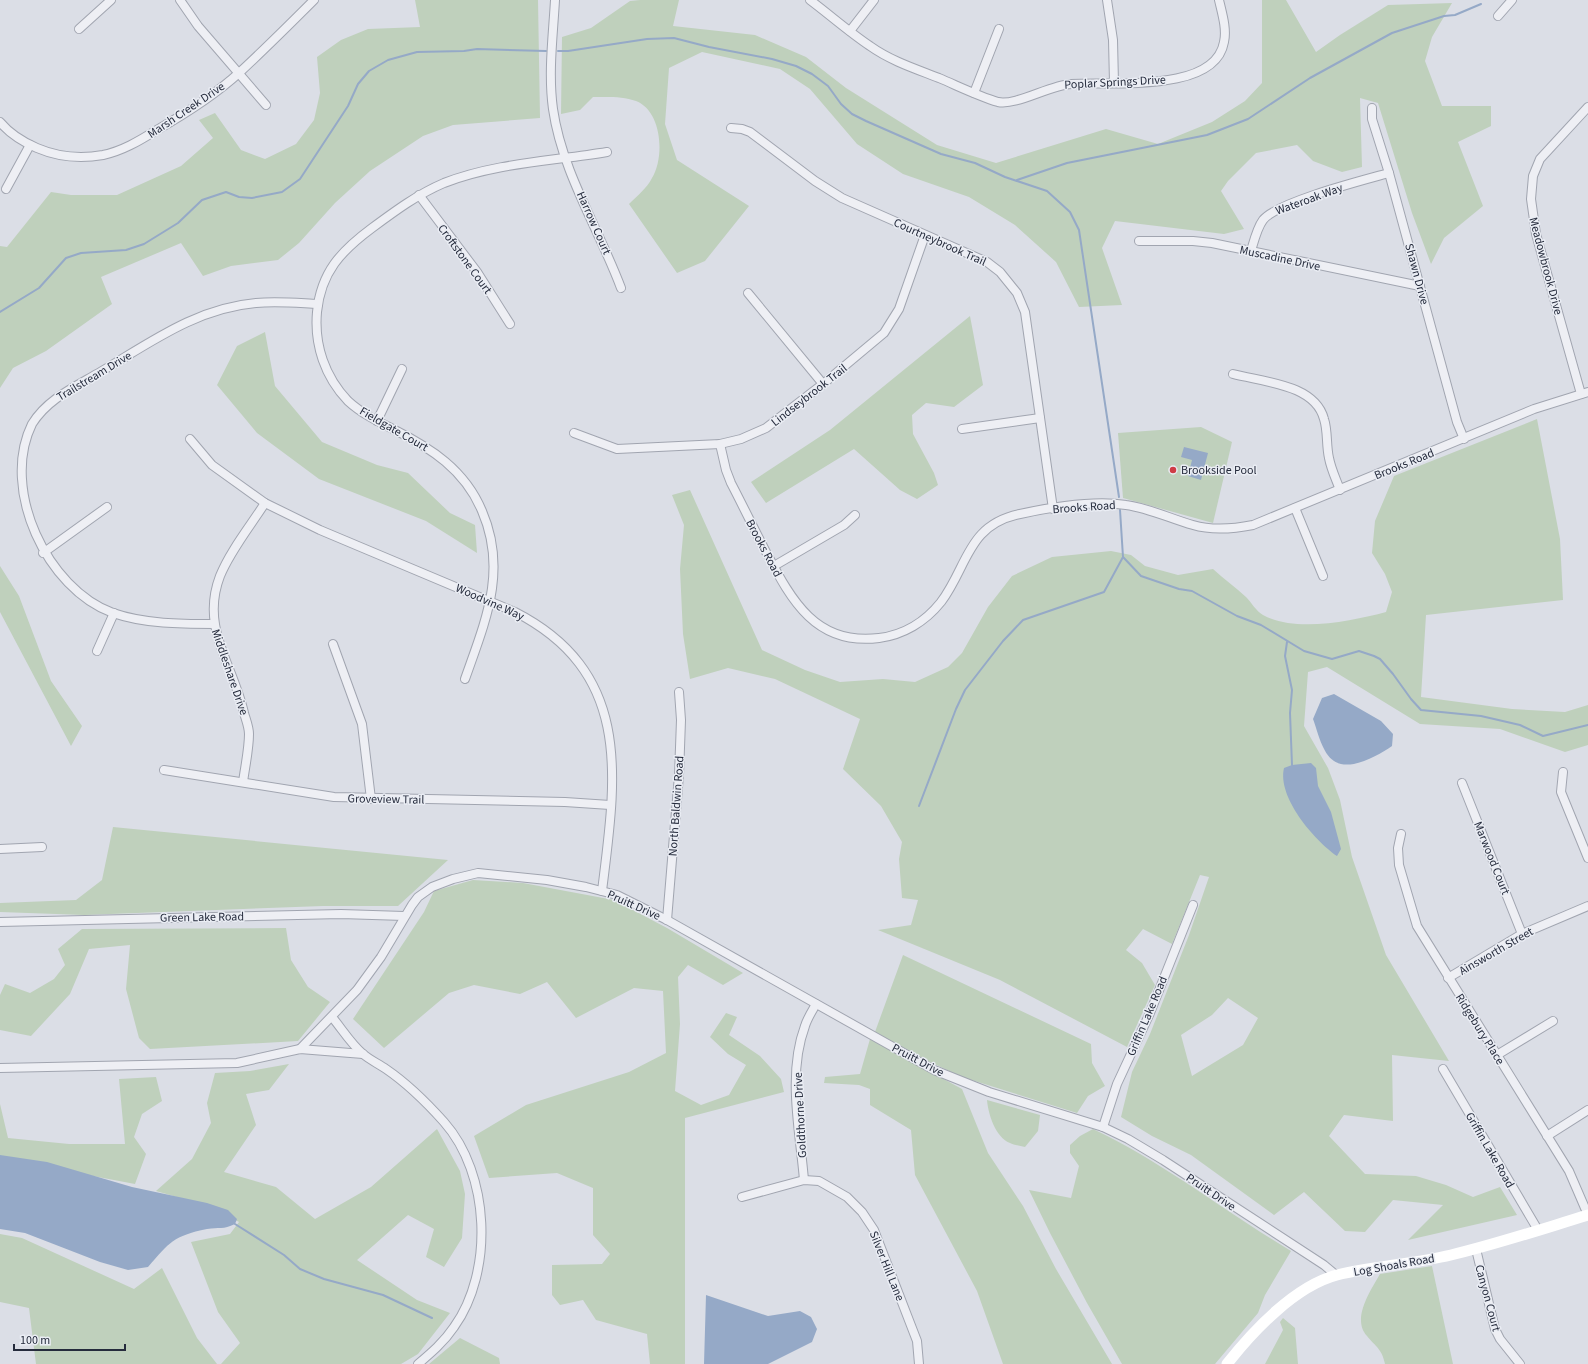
<svg xmlns="http://www.w3.org/2000/svg" width="1588" height="1364" viewBox="0 0 1588 1364" font-family="'Source Sans 3',sans-serif">
<rect width="100%" height="100%" fill="#dbdee6"/>
<g fill="#bfd0bc" fill-rule="evenodd">
<polygon points="415,0 538,0 540,118 453,125 423,136 370,171 335,203 299,243 278,260 231,266 203,276 181,243 101,277 112,304 46,351 13,368 0,388 0,246 7,247 51,192 71,195 117,195 181,166 213,138 199,120 215,113 241,150 265,159 296,144 314,120 320,93 317,57 341,40 368,29 420,27"/>
<path d="M640,0h39l-6,26 82,9 51,22 40,31 91,57 59,18 110,-34 52,15 54,-22 33,-21 17,-18v-83h24l30,52 24,-17 48,-30 64,-2 -20,34 -7,24 17,45h49v20l-33,16 25,64 -39,32 -13,26 -19,-51 -34,-110 -18,-5 2,69 -20,5 -29,-11 -16,-16 -41,8 -28,28 -7,10 23,38 -20,5 -109,-13 -13,27 20,57 -43,2 -23,-45 -41,-37 -46,-28 -66,-23 -46,-30 -47,-55 -30,-20 -78,-17 -33,16 -4,56 12,36 72,46 -44,55 -28,12 -48,-69c8,-8 18,-16 23,-26 13,-21 10,-67 -16,-77 -13,-5 -29,-4 -43,-4l-13,13 -19,4 1,-77 29,-9 39,-27z"/>
<polygon points="970,316 983,385 954,407 926,403 912,415 913,434 934,473 938,485 917,499 900,490 854,449 766,503 751,482 830,430"/>
<polygon points="265,332 275,386 322,442 377,465 408,473 450,513 475,525 477,553 426,521 319,479 257,433 217,385 237,346"/>
<path d="M1537,419l23,120 3,61 -137,15 -5,82 91,12 53,3 23,-7v40l-23,7 -65,-23 -80,-5 -93,-57 -19,5 -4,54 24,42 12,32 12,57 34,98 63,106 -57,-6 1,66 -49,-6 -15,21 36,38 51,2 30,9 27,12 27,-10 17,28 -109,25 35,-35 -50,-5 -28,32 -20,-1 -41,-39 -30,23 -83,-60 -39,-19 -31,-19 11,-45 18,-38 39,-99 20,-58 -9,-2 -28,69 -29,-15 -17,21 16,13 13,22 -28,62 -127,-67 -122,-50 33,-5 7,-25 -16,-2 -3,-39 3,-17 -21,-36 -38,-37 17,-50 -85,-40 -47,-11 -38,11 -7,-45 -3,-65 4,-44 -12,-30 18,-5 72,160 43,20 35,12 43,-3 32,3 33,-15 14,-14 26,-46 24,-31 40,-19 59,-6 20,4 14,11 33,9 35,-6c11,10 22,18 33,28 5,5 10,14 17,18 32,18 89,6 123,-3l6,-20 -7,-18 -13,-21 3,-32 19,-45zM1228,998l30,20 -15,27 -51,31 -11,-41 31,-20z"/>
<polygon points="1201,427 1232,442 1213,523 1123,498 1118,433"/>
<polygon points="0,566 19,596 51,681 82,726 71,746 0,612"/>
<polygon points="113,827 448,860 398,906 323,906 84,915 0,912 0,903 76,900 102,880"/>
<polygon points="473,880 523,883 614,900 667,928 743,973 723,985 688,965 678,977 680,1024 675,1091 701,1105 729,1095 746,1065 728,1054 710,1037 726,1013 737,1017 729,1035 760,1056 781,1079 784,1092 685,1118 685,1364 650,1364 647,1334 596,1320 583,1300 560,1305 552,1295 552,1265 602,1264 610,1254 593,1235 593,1188 557,1173 489,1178 474,1136 526,1105 629,1072 666,1053 663,991 634,988 576,1018 547,982 520,994 474,985 449,993 384,1048 353,1019 424,912 434,891"/>
<polygon points="286,928 291,960 308,987 330,1002 298,1041 150,1049 139,1038 126,989 130,945 89,949 70,994 31,1036 0,1030 0,995 5,984 30,993 54,979 65,965 58,949 82,929"/>
<polygon points="903,955 1091,1044 1092,1063 1105,1086 1088,1096 1077,1113 962,1077 930,1062 875,1032"/>
<polygon points="870,1039 962,1089 988,1153 1023,1206 1056,1269 1112,1364 1003,1364 977,1291 915,1175 911,1130 870,1105 870,1089 859,1085 824,1083 825,1077 860,1074"/>
<polygon points="289,1064 269,1090 246,1094 256,1125 224,1172 276,1187 315,1219 371,1187 437,1129 460,1171 465,1194 462,1238 444,1267 426,1257 434,1229 408,1215 357,1260 417,1300 450,1313 418,1354 401,1364 221,1364 240,1343 218,1312 191,1242 230,1234 239,1222 208,1206 156,1191 192,1159 211,1123 207,1103 215,1073 250,1071"/>
<polygon points="156,1077 162,1101 142,1114 134,1137 146,1154 135,1184 77,1173 0,1161 0,1104 8,1138 69,1144 125,1144 119,1079"/>
<path d="M987,1100l53,15 -2,16 -13,16c-5,-1 -11,-2 -15,-4 -15,-6 -22,-30 -23,-43z"/>
<path d="M1093,1129c70,33 131,82 198,122l-26,44 -7,18 -43,51h-93l-35,-61 -37,-70 -21,-43 42,8 8,-32 -9,-13v-8l10,-9z"/>
<polygon points="0,1234 22,1238 134,1289 162,1268 197,1338 217,1364 36,1364 29,1308 0,1302"/>
<path d="M1432,1266l21,98h-68c-3,-15 -9,-17 -18,-28 -16,-17 4,-46 13,-62z"/>
<polygon points="1283,1318 1295,1328 1298,1364 1265,1364 1283,1330 1280,1322"/>
<polygon points="460,1338 499,1358 500,1364 429,1364"/>
</g>
<g fill="#95a9c7">
<polygon points="1184,447 1208,453 1201,480 1188,476 1192,460 1181,457"/>
<path d="M1334,694l47,27 12,13 -1,12c-13,9 -42,26 -58,15 -12,-8 -16,-29 -21,-42l9,-21z"/>
<path d="M1311,763l5,5 2,18 13,26 10,37 -4,7c-23,-16 -60,-59 -53,-88l8,-3z"/>
<path d="M0,1155l47,7 85,25 75,16 21,7 9,9 -2,5c-12,6 -16,3 -28,5 -34,7 -37,13 -59,38l-20,3 -28,-8 -75,-29 -25,-4z"/>
<polygon points="706,1295 768,1316 800,1311 811,1317 817,1329 812,1342 768,1364 704,1364"/>
</g>
<g fill="none" stroke-linecap="round" stroke-linejoin="round">
<g stroke="#95a9c7" stroke-width="2">
<polyline points="558,51 568,51 647,39 674,38 709,47 772,59 796,66 812,74 828,86 841,104 852,114 866,121 941,154 975,163 1005,177 1047,191 1070,212 1079,230 1119,497"/>
<polyline points="1017,180 1067,163 1207,135 1248,119 1310,78 1392,33 1444,16 1455,15 1481,4"/>
<polyline points="0,312 39,288 66,258 81,253 126,250 144,244 178,223 202,200 226,192 239,197 252,198 282,192 300,179 348,106 358,84 369,71 388,60 417,52 464,51 477,49 546,51"/>
<polyline points="1123,557 1141,576 1179,589 1192,591 1237,616 1261,625 1304,651 1332,659 1359,651 1374,656 1380,659 1393,674 1411,699 1421,710 1481,716 1520,725 1543,736 1588,725"/>
<polyline points="1287,642 1285,656 1292,690 1290,713 1292,765"/>
<polyline points="919,806 956,709 965,690 1003,641 1023,620 1104,592 1123,557 1120,510"/>
<polyline points="235,1224 284,1255 300,1269 324,1279 383,1295 432,1318"/>
</g>
<defs>
<g id="street">
<polyline points="180,0 198,26 266,105"/>
<path d="M555,0c-2,36 -7,73 -2,109 9,63 46,120 68,179"/>
<path d="M810,0c20,15 39,32 60,46 21,15 46,23 69,32 19,8 39,18 59,24 18,4 52,-17 73,-18 38,-3 144,10 153,-42 3,-13 -2,-29 -5,-42"/>
<polyline points="1107,0 1113,40 1114,83"/>
<polyline points="1498,16 1512,0"/>
<polyline points="79,29 111,0"/>
<polyline points="850,31 874,0"/>
<polyline points="974,93 999,29"/>
<polyline points="1372,108 1372,119 1389,173 1457,422 1464,439"/>
<path d="M0,122c10,12 23,20 37,26 21,9 43,11 66,7 19,-4 36,-14 52,-24 30,-17 60,-36 85,-59 25,-23 50,-48 74,-72"/>
<polyline points="731,128 742,129 750,132 815,181 842,198 987,262 1000,272 1017,293 1025,312 1053,509"/>
<polyline points="6,189 30,145"/>
<polyline points="419,195 477,272 510,324"/>
<polyline points="1139,241 1193,241 1212,243 1420,286"/>
<path d="M1251,251c3,-10 6,-23 12,-31 14,-18 101,-40 126,-47"/>
<polyline points="748,293 823,384"/>
<path d="M1233,374c30,8 82,10 91,45 4,12 2,26 5,39 2,11 7,21 11,32"/>
<polyline points="1581,394 1536,234 1531,199 1533,176 1540,159 1588,107"/>
<polyline points="377,421 402,369"/>
<polyline points="962,429 1040,418"/>
<polyline points="574,433 617,449 720,444 741,439 766,428 823,384 884,333 899,309 925,235"/>
<path d="M190,439l22,26 53,38 55,27 195,82c119,61 101,166 87,279"/>
<path d="M720,444l6,26 5,13c12,23 23,46 35,69 25,47 49,94 113,86 24,-3 46,-16 62,-36 27,-36 26,-77 79,-88 32,-7 74,-14 106,-9 23,3 45,14 67,20 20,6 40,4 60,0l281,-116 54,-17"/>
<polyline points="1295,508 1323,576"/>
<polyline points="43,553 107,507"/>
<polyline points="774,566 844,525 855,515"/>
<path d="M214,624c-33,0 -69,0 -101,-11 -66,-24 -113,-124 -81,-189 16,-26 45,-38 70,-53 49,-29 95,-63 154,-68 21,-2 41,0 62,1"/>
<polyline points="333,644 362,724 371,799"/>
<polyline points="97,651 114,613"/>
<path d="M465,679c20,-57 43,-108 17,-168 -17,-41 -51,-63 -89,-82 -16,-8 -32,-16 -45,-28 -23,-24 -34,-56 -31,-89 4,-40 24,-61 55,-84 23,-17 46,-34 72,-45 51,-20 109,-22 163,-31"/>
<polyline points="164,770 334,797 565,802 610,805"/>
<polyline points="1563,772 1561,792 1588,858"/>
<path d="M243,782c2,-15 6,-33 6,-48 0,-7 -3,-14 -5,-21 -11,-49 -44,-85 -24,-137 10,-25 31,-51 45,-73"/>
<polyline points="1462,783 1522,934"/>
<polyline points="1401,834 1398,848 1399,865 1417,926 1569,1171 1588,1215"/>
<polyline points="0,849 42,847"/>
<polyline points="667,920 679,775 681,720 679,692"/>
<polyline points="0,922 341,914 404,916"/>
<polyline points="1448,978 1522,934 1588,906"/>
<path d="M332,1017c10,12 19,27 31,37 7,6 16,10 23,15 22,15 41,34 58,53 46,52 50,149 10,205 -10,15 -23,26 -36,37"/>
<polyline points="300,1049 357,990 381,957 412,905 418,897 432,887 453,879 478,873 547,880 586,887 617,895 667,920 934,1070 989,1092 1103,1127 1128,1139 1163,1160 1324,1265 1336,1275"/>
<polyline points="1497,1055 1553,1021"/>
<polyline points="0,1068 237,1063 300,1049 363,1054"/>
<polyline points="1443,1069 1538,1230"/>
<polyline points="1103,1127 1117,1084 1150,1013 1193,905"/>
<polyline points="1547,1136 1588,1110"/>
<path d="M804,1180c-4,-49 -17,-106 1,-154 2,-7 7,-15 11,-22"/>
<polyline points="742,1197 804,1180 819,1181 847,1197 862,1212 874,1230 917,1341 919,1364"/>
<polyline points="1476,1249 1495,1329 1500,1339 1520,1364"/>
</g>
</defs>
<use href="#street" stroke="#a1a5b0" stroke-width="10"/>
<use href="#street" stroke="#eeeff4" stroke-width="8"/>
<path stroke="#fff" stroke-width="11" d="M1227,1364c26,-33 68,-78 110,-89 37,-9 76,-11 114,-20 46,-11 91,-26 137,-40"/>
</g>
<circle fill="#cf3c46" stroke="#eaedf4" stroke-width="1.5" cx="1173" cy="470" r="4"/>
<g text-anchor="middle" stroke-width="3" stroke-linejoin="round" paint-order="stroke">
<g font-size="12" fill="#252b3c" stroke="#eaedf4">
<text transform="translate(1115 82) rotate(-3)" y="4">Poplar Springs Drive</text>
<text transform="translate(186 110) rotate(-34)" y="4">Marsh Creek Drive</text>
<text transform="translate(1309 199) rotate(-20)" y="4">Wateroak Way</text>
<text transform="translate(594 223) rotate(66)" y="4">Harrow Court</text>
<text transform="translate(940 242) rotate(24)" y="4">Courtneybrook Trail</text>
<text transform="translate(1280 258) rotate(12)" y="4">Muscadine Drive</text>
<text transform="translate(465 259) rotate(54)" y="4">Croftstone Court</text>
<text transform="translate(1546 266) rotate(75)" y="4">Meadowbrook Drive</text>
<text transform="translate(1417 274) rotate(75)" y="4">Shawn Drive</text>
<text transform="translate(94 376) rotate(-31)" y="4">Trailstream Drive</text>
<text transform="translate(809 395) rotate(-38)" y="4">Lindseybrook Trail</text>
<text transform="translate(394 429) rotate(30)" y="4">Fieldgate Court</text>
<text transform="translate(1404 464) rotate(-22)" y="4">Brooks Road</text>
<text transform="translate(1084 507) rotate(-4)" y="4">Brooks Road</text>
<text transform="translate(764 548) rotate(62)" y="4">Brooks Road</text>
<text transform="translate(490 602) rotate(24)" y="4">Woodvine Way</text>
<text transform="translate(230 672) rotate(71)" y="4">Middleshare Drive</text>
<text transform="translate(386 799) rotate(1)" y="4">Groveview Trail</text>
<text transform="translate(676 806) rotate(-86)" y="4">North Baldwin Road</text>
<text transform="translate(1492 858) rotate(68)" y="4">Marwood Court</text>
<text transform="translate(634 905) rotate(24)" y="4">Pruitt Drive</text>
<text transform="translate(202 917) rotate(-1)" y="4">Green Lake Road</text>
<text transform="translate(1496 951) rotate(-30)" y="4">Ainsworth Street</text>
<text transform="translate(1147 1016) rotate(-67)" y="4">Griffin Lake Road</text>
<text transform="translate(1480 1029) rotate(58)" y="4">Ridgebury Place</text>
<text transform="translate(918 1060) rotate(28)" y="4">Pruitt Drive</text>
<text transform="translate(800 1115) rotate(-93)" y="4">Goldthorne Drive</text>
<text transform="translate(1490 1150) rotate(60)" y="4">Griffin Lake Road</text>
<text transform="translate(1211 1192) rotate(34)" y="4">Pruitt Drive</text>
<text transform="translate(1394 1265) rotate(-10)" y="4">Log Shoals Road</text>
<text transform="translate(887 1266) rotate(68)" y="4">Silver Hill Lane</text>
<text transform="translate(1488 1298) rotate(75)" y="4">Canyon Court</text>
</g>
<g font-size="12" fill="#252b3c" stroke="#eaedf4" text-anchor="start">
<text x="1181" y="474">Brookside Pool</text>
</g>
</g>
<path d="M14 1344v6h111v-6" fill="none" stroke="#252b3c" stroke-width="2"/>
<text x="20" y="1344" font-size="12" fill="#252b3c" stroke="#eaedf4" stroke-width="3" paint-order="stroke">100 m</text>
</svg>
